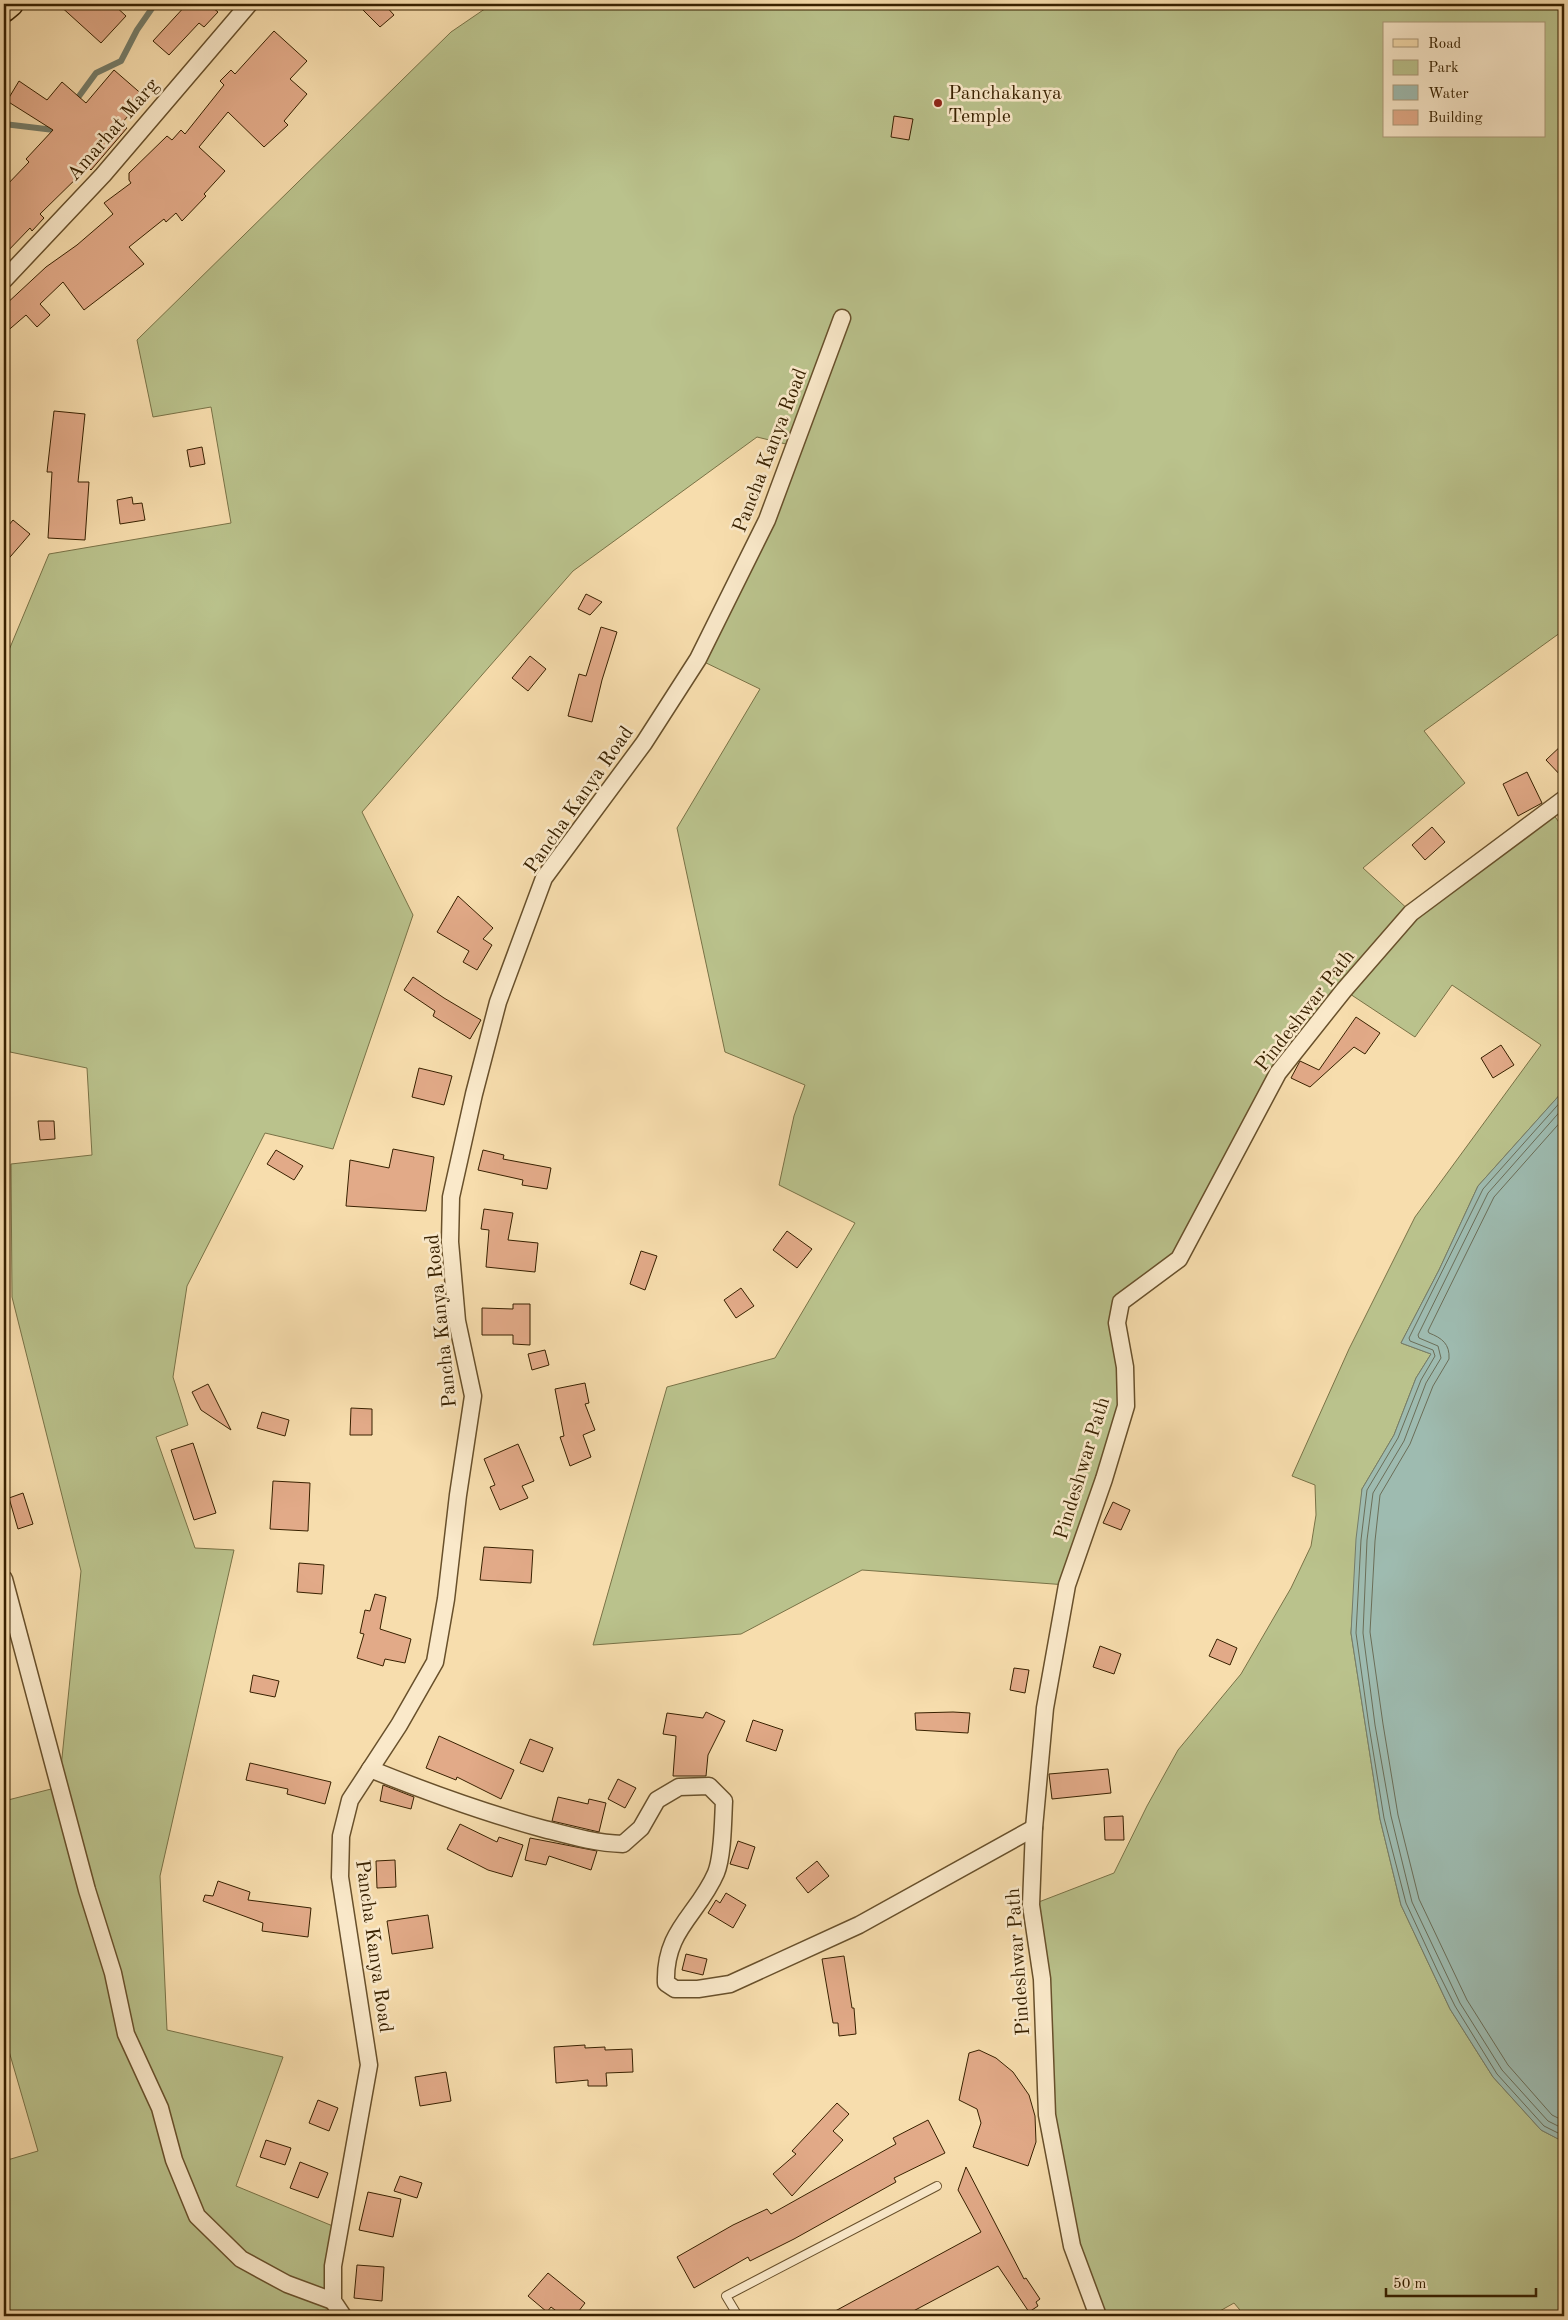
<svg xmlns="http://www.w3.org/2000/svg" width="1568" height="2320" viewBox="0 0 1568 2320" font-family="'Old Standard TT',serif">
<rect width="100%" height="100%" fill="#f7ddad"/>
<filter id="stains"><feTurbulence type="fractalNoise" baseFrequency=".004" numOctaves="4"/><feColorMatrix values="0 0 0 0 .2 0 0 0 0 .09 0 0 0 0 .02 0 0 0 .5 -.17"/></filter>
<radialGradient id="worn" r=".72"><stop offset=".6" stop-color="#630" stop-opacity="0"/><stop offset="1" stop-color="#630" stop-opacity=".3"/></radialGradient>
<path fill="#bac28c" stroke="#797246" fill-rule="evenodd" d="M492,4h1072v626l-140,101 41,52 -102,85 48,44 139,-103 14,21v260l-86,96 -39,84 -38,73 30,11 -15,24 -22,57 -32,54 -11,144 29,186 21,86 49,104 43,68 48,53 23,12v174h-319l-11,-13 -23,13h-113l-51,-201 -16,-210 83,-32 33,-67 31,-56 63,-76 50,-86 20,-42 5,-31 -1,-30 -23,-9 57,-127 66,-132 126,-172 -89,-60 -37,52 -71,-47 -66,83 -99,186 -58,43 5,104 -59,179 -205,-15 -121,64 -148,11 74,-258 108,-29 80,-135 -76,-38 15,-69 11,-31 -80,-33 -48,-224 83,-139 -62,-30 96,-213 -37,-9 -184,134 -211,241 51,103 -80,234 -68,-16 -78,153 -14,91 15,48 -32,12 39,111 39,2 -74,326 7,154 116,27 -47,129 104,43 -7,37 10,50h-339v-155l34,-10 -34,-117v-233l55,-14 22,-216 -69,-274 -1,-133 81,-9 -5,-87 -77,-16 -3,-267 -3,-1v-122l45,-108 182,-31 -20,-116 -58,10 -16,-77 314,-308zM1384,24h160v112h-160z"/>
<polygon fill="#9ebbb0" stroke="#757d6a" points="1564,1090 1564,2142 1541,2130 1493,2077 1450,2009 1401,1905 1380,1819 1351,1633 1356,1539 1362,1489 1394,1435 1416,1378 1431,1354 1401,1343 1439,1270 1478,1186"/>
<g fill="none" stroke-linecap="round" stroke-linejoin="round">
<g stroke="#6b6e58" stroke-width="1">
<polyline points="1564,1098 1483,1189 1409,1338 1410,1341 1433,1350 1435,1356 1421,1380 1398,1438 1367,1490 1361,1540 1356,1633 1369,1726 1384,1818 1406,1903 1438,1972 1455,2006 1497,2074 1544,2126 1564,2136"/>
<polyline points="1564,1107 1488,1193 1418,1335 1419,1338 1438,1346 1441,1358 1426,1383 1404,1441 1373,1493 1367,1540 1363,1633 1375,1725 1391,1816 1412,1902 1460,2003 1502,2070 1548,2121 1564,2129"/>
<path d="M1564,1118l-70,79 -66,134 1,2c13,5 21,11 20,26l-16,27 -23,58 -30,51 -5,46 -5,91 13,92 15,91 21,84 48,101 41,65 44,50 12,6"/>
</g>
<g stroke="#757d6a" stroke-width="6">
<polyline points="74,103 96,73 121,61 137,30 155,4"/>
<polyline points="4,124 54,130 58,125"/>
</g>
</g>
<g fill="#e2aa88" stroke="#382100">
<polygon points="58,4 113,4 126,16 101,43"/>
<polygon points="187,4 208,4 218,12 204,27 199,23 169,55 153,41"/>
<polygon points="357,4 384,4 394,15 380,27"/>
<polygon points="274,31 307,61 290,79 307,94 284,121 288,125 264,147 228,112 199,147 225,171 204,194 206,196 182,221 176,213 166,222 164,219 129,247 144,264 84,310 63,282 40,304 50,315 37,327 26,315 4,334 4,306 46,267 77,245 113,214 104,203 131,183 129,180 129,173 167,136 172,140 181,130 185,134 224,85 220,81 231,70 235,74"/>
<polygon points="114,70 145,97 121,124 127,128 91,170 88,167 40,214 44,218 32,231 30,228 4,255 4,188 29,162 26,159 53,130 7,101 19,81 47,100 62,82 86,103"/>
<polygon points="894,116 913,119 909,140 891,137"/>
<polygon points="54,411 85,414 78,482 89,482 85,540 48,538 52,472 47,472"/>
<polygon points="202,447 205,464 190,467 187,450"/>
<polygon points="132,497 133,504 142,503 145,520 120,524 117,500"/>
<polygon points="13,520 30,534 4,564 4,531"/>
<polygon points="586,594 602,602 590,615 578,609"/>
<polygon points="601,627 617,632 602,680 592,722 568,716 579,674 586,676"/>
<polygon points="530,656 546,669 528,691 512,678"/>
<polygon points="1564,743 1564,779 1546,760"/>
<polygon points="1527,772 1542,803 1518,816 1503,784"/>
<polygon points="1432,827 1445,842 1425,860 1412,845"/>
<polygon points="458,896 493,928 483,939 492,945 477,970 463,962 469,951 437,932"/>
<polygon points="413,977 444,998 481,1020 470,1039 433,1016 435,1011 404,990"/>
<polygon points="1356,1017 1380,1033 1365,1054 1354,1047 1310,1087 1291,1078 1300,1061 1319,1070"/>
<polygon points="1501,1045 1514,1065 1493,1078 1481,1058"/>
<polygon points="419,1068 452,1076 444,1105 412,1097"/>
<polygon points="38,1121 54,1121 55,1139 40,1140"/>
<polygon points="393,1149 434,1157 426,1211 346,1206 350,1160 389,1168"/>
<polygon points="276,1150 303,1166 294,1180 267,1164"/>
<polygon points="483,1150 504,1155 503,1159 551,1168 547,1189 522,1185 523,1180 478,1170"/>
<polygon points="484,1209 513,1213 508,1240 538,1243 535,1272 486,1267 489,1230 481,1229"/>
<polygon points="787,1231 812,1249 797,1268 773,1250"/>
<polygon points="641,1251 657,1256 645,1290 630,1284"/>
<polygon points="741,1288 754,1306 736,1318 724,1300"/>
<polygon points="513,1304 530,1304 530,1345 513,1344 513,1335 482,1335 482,1308 513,1309"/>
<polygon points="545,1350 549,1365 532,1370 528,1354"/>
<polygon points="585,1383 589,1403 585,1404 595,1430 583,1435 591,1457 570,1466 560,1437 564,1436 555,1389"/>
<polygon points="208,1384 231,1430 201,1410 192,1392"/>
<polygon points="351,1408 372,1409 372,1435 350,1435"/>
<polygon points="262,1412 289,1420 285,1436 257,1428"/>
<polygon points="193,1443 216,1513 194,1520 171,1450"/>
<polygon points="518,1444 534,1481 522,1486 528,1498 500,1510 490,1487 495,1485 484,1459"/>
<polygon points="273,1481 310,1483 308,1531 270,1529"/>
<polygon points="23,1493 33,1524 18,1529 9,1498"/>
<polygon points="1113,1502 1130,1510 1121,1530 1103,1523"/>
<polygon points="484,1547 533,1550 531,1583 480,1580"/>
<polygon points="299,1563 324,1565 322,1594 297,1592"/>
<polygon points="375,1594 386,1597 380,1629 411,1639 405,1663 385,1659 383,1666 357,1658 364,1634 360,1633 365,1610 370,1611"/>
<polygon points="1217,1639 1237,1648 1230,1665 1209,1656"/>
<polygon points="1100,1646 1121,1654 1114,1674 1093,1667"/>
<polygon points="1014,1668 1029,1670 1025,1693 1010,1690"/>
<polygon points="253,1675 279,1681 275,1697 250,1692"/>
<polygon points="706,1712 725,1721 708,1755 706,1776 673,1776 676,1736 663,1734 667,1713 703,1718"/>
<polygon points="953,1712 970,1713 968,1733 916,1730 915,1713"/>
<polygon points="753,1720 783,1730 776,1751 746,1741"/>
<polygon points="439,1736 514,1770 501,1799 457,1777 456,1780 426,1768"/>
<polygon points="530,1739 553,1748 543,1772 520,1763"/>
<polygon points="250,1763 331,1782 325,1804 287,1794 288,1789 246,1780"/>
<polygon points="1108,1769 1111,1793 1052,1799 1049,1774"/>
<polygon points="618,1779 636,1788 625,1808 608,1799"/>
<polygon points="383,1785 414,1797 411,1809 380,1801"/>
<polygon points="558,1797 588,1804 589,1799 606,1803 599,1832 552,1821"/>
<polygon points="1123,1816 1124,1840 1105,1840 1104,1817"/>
<polygon points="460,1824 497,1842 499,1837 523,1845 512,1877 488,1870 447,1849"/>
<polygon points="530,1838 597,1851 591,1870 549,1856 546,1865 525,1860"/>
<polygon points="738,1841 755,1847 748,1869 730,1864"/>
<polygon points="395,1860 396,1887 377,1888 376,1861"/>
<polygon points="817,1861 829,1876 808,1893 796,1878"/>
<polygon points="218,1881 250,1892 248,1900 311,1908 308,1937 262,1931 263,1923 203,1901 205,1895 213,1896"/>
<polygon points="726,1893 746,1905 733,1928 708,1913 716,1900 720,1903"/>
<polygon points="428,1915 433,1948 392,1954 387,1921"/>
<polygon points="686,1954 707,1959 703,1975 682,1970"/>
<polygon points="844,1956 852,2008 854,2008 856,2034 839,2036 838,2023 833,2023 822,1959"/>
<polygon points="585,2045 585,2048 605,2047 605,2050 632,2049 633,2072 606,2073 607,2086 588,2086 588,2080 556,2083 554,2047"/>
<polygon points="979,2050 996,2058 1013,2072 1029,2095 1035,2116 1036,2142 1028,2166 973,2147 981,2123 977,2109 959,2100 969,2053"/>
<polygon points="446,2072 451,2101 420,2106 415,2077"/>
<polygon points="318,2100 338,2108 329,2131 309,2123"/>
<polygon points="837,2103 849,2114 833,2131 843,2140 792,2196 773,2174 796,2154 792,2151"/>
<polygon points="928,2120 945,2153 894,2178 896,2182 794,2239 750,2261 748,2257 694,2288 677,2257 733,2225 767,2209 771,2214 896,2144 893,2138"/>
<polygon points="266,2140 291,2148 285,2165 260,2157"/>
<polygon points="300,2162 328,2173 318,2198 290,2188"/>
<polygon points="966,2167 1024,2279 1026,2278 1040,2299 1036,2302 1038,2306 1029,2312 998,2266 904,2316 826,2316 981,2232 958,2190"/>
<polygon points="400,2176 422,2183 417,2198 394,2191"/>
<polygon points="368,2192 401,2199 393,2237 359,2230"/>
<polygon points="357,2265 384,2267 382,2301 354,2298"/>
<polygon points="548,2273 585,2303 575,2316 563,2316 551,2307 547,2312 528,2296"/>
</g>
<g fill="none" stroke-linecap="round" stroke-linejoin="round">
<defs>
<polyline id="service" points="738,2316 726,2296 937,2186"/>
<g id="minor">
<polyline points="4,280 103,175 249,4"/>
<polyline points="4,1579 87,1890 113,1973 126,2034 160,2108 174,2160 197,2216 241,2259 287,2284 333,2301"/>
<path d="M370,1769c57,23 115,44 174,60 27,7 51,14 79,15l18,-16 16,-28 22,-13 30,-1 15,15c-1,19 -1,55 -8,72 -18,42 -52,57 -50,110l9,6h23l32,-5 129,-59 175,-97"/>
<polyline points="343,2316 333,2301 333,2266 369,2065 340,1877 341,1836 350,1800 399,1725 435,1662 446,1599 458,1495 473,1396 457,1321 450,1242 451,1197 474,1094 498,1002 544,878 644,743 698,659 767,520 842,318"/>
<polyline points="1098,2316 1072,2246 1047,2115 1042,1979 1031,1905 1034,1828 1045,1708 1067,1585 1104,1479 1126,1406 1125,1367 1117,1323 1121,1302 1179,1259 1278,1073 1344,990 1411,913 1564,799"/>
</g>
<polyline id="primary" points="4,9 10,4"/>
</defs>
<use href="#service" stroke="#68502b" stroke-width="10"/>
<use href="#minor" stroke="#68502b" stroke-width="19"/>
<use href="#primary" stroke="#382100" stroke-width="28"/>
<use href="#service" stroke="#fae9ca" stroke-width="8"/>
<use href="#minor" stroke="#fae9ca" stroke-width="16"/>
<use href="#primary" stroke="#f7ddad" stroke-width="25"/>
</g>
<circle fill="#8f2418" stroke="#fae9ca" stroke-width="2" cx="938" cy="103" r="5"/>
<g text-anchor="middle" stroke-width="5" stroke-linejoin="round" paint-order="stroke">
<g font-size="20" fill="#382100" stroke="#fae9ca" text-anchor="start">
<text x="948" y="99">Panchakanya<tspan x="948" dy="23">Temple</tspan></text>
</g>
<g font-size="20" fill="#382100" stroke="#fae9ca">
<text transform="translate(112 129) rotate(-49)" y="7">Amarhat Marg</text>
<text transform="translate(769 450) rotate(-69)" y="7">Pancha Kanya Road</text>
<text transform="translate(578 799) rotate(-55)" y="7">Pancha Kanya Road</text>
<text transform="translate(1304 1010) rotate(-52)" y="7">Pindeshwar Path</text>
<text transform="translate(440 1321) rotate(-96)" y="7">Pancha Kanya Road</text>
<text transform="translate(1081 1468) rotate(-73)" y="7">Pindeshwar Path</text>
<text transform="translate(375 1946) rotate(82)" y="7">Pancha Kanya Road</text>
<text transform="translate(1017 1962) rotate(-94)" y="7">Pindeshwar Path</text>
</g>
</g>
<rect width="1568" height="2320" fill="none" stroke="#f7ddad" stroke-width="20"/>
<rect x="5" y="5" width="1558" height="2310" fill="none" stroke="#382100" stroke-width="2.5"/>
<rect x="10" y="10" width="1548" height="2300" fill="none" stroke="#382100"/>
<rect x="1383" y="22" width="162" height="115" fill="#fae9ca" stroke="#ac9979"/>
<rect x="1393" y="39" width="25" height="8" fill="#f7ddad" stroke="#ac9979"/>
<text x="1428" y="48" font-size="15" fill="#382100">Road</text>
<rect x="1393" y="60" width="25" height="15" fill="#bac28c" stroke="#ac9979"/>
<text x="1428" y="72" font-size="15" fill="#382100">Park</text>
<rect x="1393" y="85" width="25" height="15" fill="#9ebbb0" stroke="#ac9979"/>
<text x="1428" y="98" font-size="15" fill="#382100">Water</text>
<rect x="1393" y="110" width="25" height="15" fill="#e2aa88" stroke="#ac9979"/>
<text x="1428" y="122" font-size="15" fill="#382100">Building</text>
<path d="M1386 2288v8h150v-8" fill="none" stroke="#382100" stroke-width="2.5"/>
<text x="1393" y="2288" font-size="15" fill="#382100" stroke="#fae9ca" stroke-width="4" paint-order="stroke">50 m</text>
<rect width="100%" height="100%" filter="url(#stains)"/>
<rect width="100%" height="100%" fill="url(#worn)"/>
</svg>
